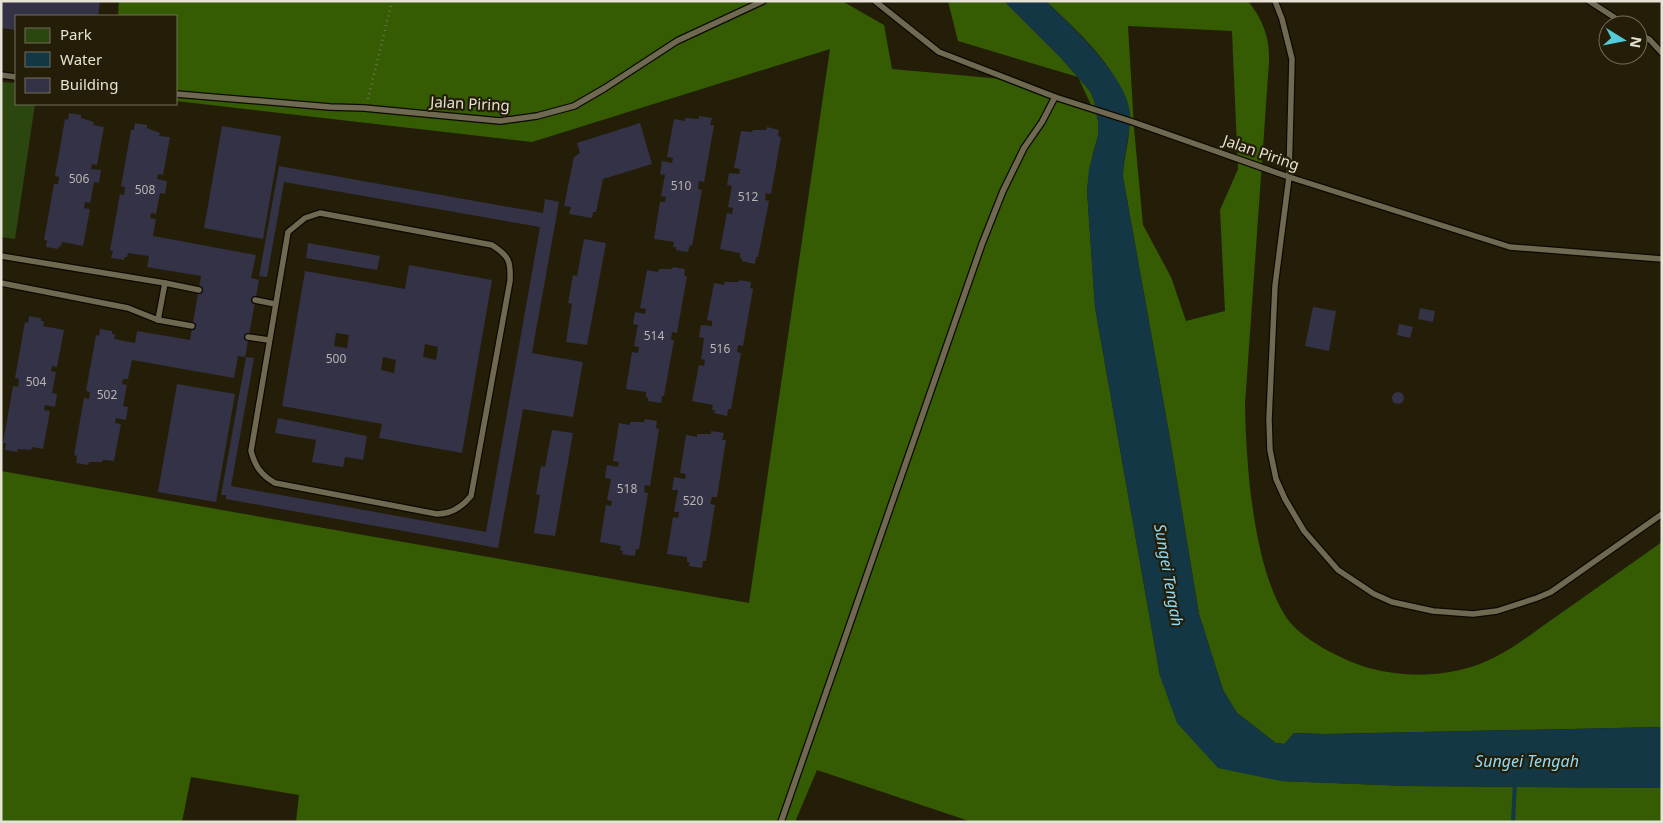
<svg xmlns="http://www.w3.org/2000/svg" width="1663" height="823" viewBox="0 0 1663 823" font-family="'Noto Sans',sans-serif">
<rect width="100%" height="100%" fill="#241e08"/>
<polygon fill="#2b470f" points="1,82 16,83 16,104 35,104 15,239 1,237"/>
<g fill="#355c03" fill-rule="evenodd">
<polygon points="119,1 842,1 884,25 892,69 1013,80 1092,107 1078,77 958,41 948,1 1004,1 1060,57 1090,91 1094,100 1098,121 1098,136 1093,153 1087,190 1095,307 1160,676 1281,781 1409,786 1662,788 1662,822 972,822 817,770 795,822 296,822 299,795 191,777 182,822 1,822 1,471 749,603 830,49 532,142 176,101 176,16 118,16"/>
<path d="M1046,1h202c15,19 22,37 21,61l-24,342c1,60 8,162 41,213 14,22 58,44 83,51 37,10 75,9 111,-4 29,-11 52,-31 77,-48 35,-25 70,-49 105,-74v185l-336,7 -32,-1 -9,11 -9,-1 -39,-30 -14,-23 -24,-76 -30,-181 -46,-256c0,-16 5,-30 6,-46 4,-53 -49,-97 -83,-130zM1128,26l104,5 6,138 -18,41 5,101 -39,10 -15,-44 -28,-52 -9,-97z"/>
</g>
<path fill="#133744" d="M1004,1h42c25,25 81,75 84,112 1,21 -7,42 -7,64l46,256 30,181 24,76 14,23 39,30 8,1 10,-11 32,1 336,-7v61l-253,-2 -128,-5 -63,-13 -41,-45 -17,-47 -65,-369 -8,-117 2,-21 9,-33v-15l-4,-20 -4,-10 -30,-34z"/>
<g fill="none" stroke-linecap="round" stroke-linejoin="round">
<polyline stroke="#133744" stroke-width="4" points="1513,822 1515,782"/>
</g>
<g fill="#333247" fill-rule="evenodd">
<polygon points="1,1 100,1 98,16 16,16 16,30 1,28"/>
<polygon points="69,113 81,115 81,118 94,122 93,125 104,127 97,165 92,164 91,169 101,170 99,183 94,182 90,203 85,202 84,208 90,209 83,246 62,242 61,247 59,246 58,249 46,247 47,240 44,240 54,184 58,184 59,177 55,176 65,119 68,120"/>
<polygon points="699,116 712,118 710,125 714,125 704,182 699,181 698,189 702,190 692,246 690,245 688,252 676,250 676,247 673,247 674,242 654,239 660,202 665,202 666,197 661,196 665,175 660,174 662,161 672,163 673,158 667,157 674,119 685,121 685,118 699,119"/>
<polygon points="135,123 147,125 147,128 160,133 159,136 170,137 163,175 158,174 157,179 167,181 165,194 160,193 156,214 151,213 150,218 156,219 153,236 256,255 251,278 259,280 245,357 238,356 234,378 132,360 128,379 123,379 122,384 127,385 123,406 128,407 126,420 116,418 115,423 121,424 114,461 103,460 102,462 89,462 88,465 76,463 77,456 74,455 84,398 89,399 90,392 86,391 96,335 99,336 100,329 112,331 112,334 115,334 114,339 135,343 137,331 190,340 201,276 147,267 149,256 128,253 127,257 125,257 124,260 111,258 113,251 110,250 120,194 124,195 125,187 121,186 131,130 134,130"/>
<polygon points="640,123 652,164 603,179 596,212 593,212 592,218 569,214 571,207 564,206 574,157 580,153 577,143"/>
<polygon points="222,126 281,136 263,239 204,228"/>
<polygon points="767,127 779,130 778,136 781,137 771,194 766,193 765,200 769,201 758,257 756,257 755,264 742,261 742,258 740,258 740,253 720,249 727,213 732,214 733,208 728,207 732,186 727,185 729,173 739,174 740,169 734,168 741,131 752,132 753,130 766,130"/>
<polygon points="279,166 543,213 545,199 559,202 532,353 583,362 573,417 523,409 498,548 226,499 226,495 221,495 246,357 254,358 231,486 486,532 540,227 284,182 267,277 259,276"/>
<polygon points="584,239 606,243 587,345 566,342 572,304 568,303 573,275 577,276"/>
<polygon points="308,243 380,256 377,270 306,258"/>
<path d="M409,265l83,15 -30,173 -83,-15 3,-14 -100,-18 23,-135 100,18zM336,333l13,2 -2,13 -13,-2zM425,344l13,3 -2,13 -13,-3zM383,357l13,3 -2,13 -13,-3z"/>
<polygon points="673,267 685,269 684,276 687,276 677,333 672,332 671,340 674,340 664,396 662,396 661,403 648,401 648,398 646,397 646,392 626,389 632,352 638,353 639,347 634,346 638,325 633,324 635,312 645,314 646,309 640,308 647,270 658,272 659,269 672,269"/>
<polygon points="739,280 751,282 750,288 753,289 743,346 738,345 737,352 741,353 731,409 728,409 727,416 714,413 715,410 712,410 713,405 692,401 699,365 704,366 705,360 701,359 704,338 699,337 701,325 712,326 712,321 707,320 714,283 724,285 725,282 739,282"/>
<polygon points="1313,307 1336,311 1329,351 1305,346"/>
<polygon points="1420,308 1435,311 1433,322 1418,319"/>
<polygon points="29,316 41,318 41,321 44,321 43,326 64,330 57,367 52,366 51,371 56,372 52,393 57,394 55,407 45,405 44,410 50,411 43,449 32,447 31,450 18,449 17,452 5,450 6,443 3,443 13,386 18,387 19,379 15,378 25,322 28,323"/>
<polygon points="1399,324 1413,327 1410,338 1397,335"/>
<polygon points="177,384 235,394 216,502 158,492"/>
<circle cx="1398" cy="398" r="6"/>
<polygon points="278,418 367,436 363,460 345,457 343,467 312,462 316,440 275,433"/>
<polygon points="645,419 657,421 656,428 659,429 650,486 645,485 644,492 648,493 639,549 636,549 635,556 622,554 623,551 620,550 621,546 600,542 606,505 611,506 612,501 607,500 611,479 605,478 607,465 618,467 619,462 613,461 619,423 630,425 630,422 644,422"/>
<polygon points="552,430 573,433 555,536 534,533 540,495 536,494 541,466 545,467"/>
<polygon points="711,431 724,433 722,440 726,440 717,497 712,497 710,504 715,505 706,561 703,561 702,568 689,566 690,563 687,562 687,557 667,554 673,517 678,518 679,512 674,512 678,490 672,490 674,477 685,479 686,474 680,473 686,435 697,437 697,434 711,434"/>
</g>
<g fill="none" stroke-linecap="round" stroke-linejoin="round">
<defs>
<g id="service">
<polyline points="875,1 939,52 1055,97 1133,122 1289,177 1510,247 1662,259"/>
<polyline points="1275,1 1282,19 1292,59 1289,177 1275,286 1269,419 1270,450 1276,479 1285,499 1304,531 1338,570 1374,594 1392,602 1433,611 1473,614 1497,611 1537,598 1551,592 1662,514"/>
<polyline points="1589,1 1626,25"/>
<polyline points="1638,33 1650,40 1662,53"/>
<polyline points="1,75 16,77"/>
<polyline points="176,94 330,107 364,108 500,121 537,116 574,106 605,88 677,41 763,1"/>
<path d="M320,213l172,32c17,11 19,16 18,36l-39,215c-9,11 -20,18 -34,18l-162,-31c-14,-8 -20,-17 -24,-32l37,-219 17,-14z"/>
<polyline points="1,256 165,283 199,290"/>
<polyline points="1,283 128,308 158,320 192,326"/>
<polyline points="255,300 275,304"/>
<polyline points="158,320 165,283"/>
<polyline points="248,337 269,340"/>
<polyline points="781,822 982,244 1003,191 1024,148 1042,122 1055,97"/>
</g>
</defs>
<use href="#service" stroke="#0d0800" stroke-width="8"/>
<polyline stroke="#746f5d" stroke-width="2.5" stroke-dasharray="1 4" stroke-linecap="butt" points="368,99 392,1"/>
<use href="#service" stroke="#706951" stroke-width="5.5"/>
</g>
<g text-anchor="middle" stroke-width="4.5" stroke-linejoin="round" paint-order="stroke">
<g font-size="12" fill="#b9b6b2">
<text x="79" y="183">506</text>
<text x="681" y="190">510</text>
<text x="145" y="194">508</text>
<text x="748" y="201">512</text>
<text x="654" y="340">514</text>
<text x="720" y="353">516</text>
<text x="336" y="363">500</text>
<text x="36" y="386">504</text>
<text x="107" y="399">502</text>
<text x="627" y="493">518</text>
<text x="693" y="505">520</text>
</g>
<g font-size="15" fill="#e6e2d5" stroke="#241e08">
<text transform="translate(470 104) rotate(3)" y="5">Jalan Piring</text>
<text transform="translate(1261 153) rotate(19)" y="5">Jalan Piring</text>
</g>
<g font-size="16" font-style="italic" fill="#8cd9fa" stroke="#241e08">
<text transform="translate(1169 575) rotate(80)" y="6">Sungei Tengah</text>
<text x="1527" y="767">Sungei Tengah</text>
</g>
</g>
<rect width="1663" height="823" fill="none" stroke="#e6e2d5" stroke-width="5"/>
<rect x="15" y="15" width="162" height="90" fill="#241e08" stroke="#726c5a"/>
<rect x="25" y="28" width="25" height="15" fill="#2b470f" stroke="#726c5a"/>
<text x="60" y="40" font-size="15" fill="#e6e2d5">Park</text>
<rect x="25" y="52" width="25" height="15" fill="#133744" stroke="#726c5a"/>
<text x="60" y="65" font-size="15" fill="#e6e2d5">Water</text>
<rect x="25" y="78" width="25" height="15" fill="#333247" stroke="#726c5a"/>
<text x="60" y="90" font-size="15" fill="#e6e2d5">Building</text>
<g transform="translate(1623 40) rotate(100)"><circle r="24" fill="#241e08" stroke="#726c5a"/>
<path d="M0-4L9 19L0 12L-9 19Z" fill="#52ccd6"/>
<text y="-8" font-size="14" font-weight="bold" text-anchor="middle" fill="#e6e2d5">N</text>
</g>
</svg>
